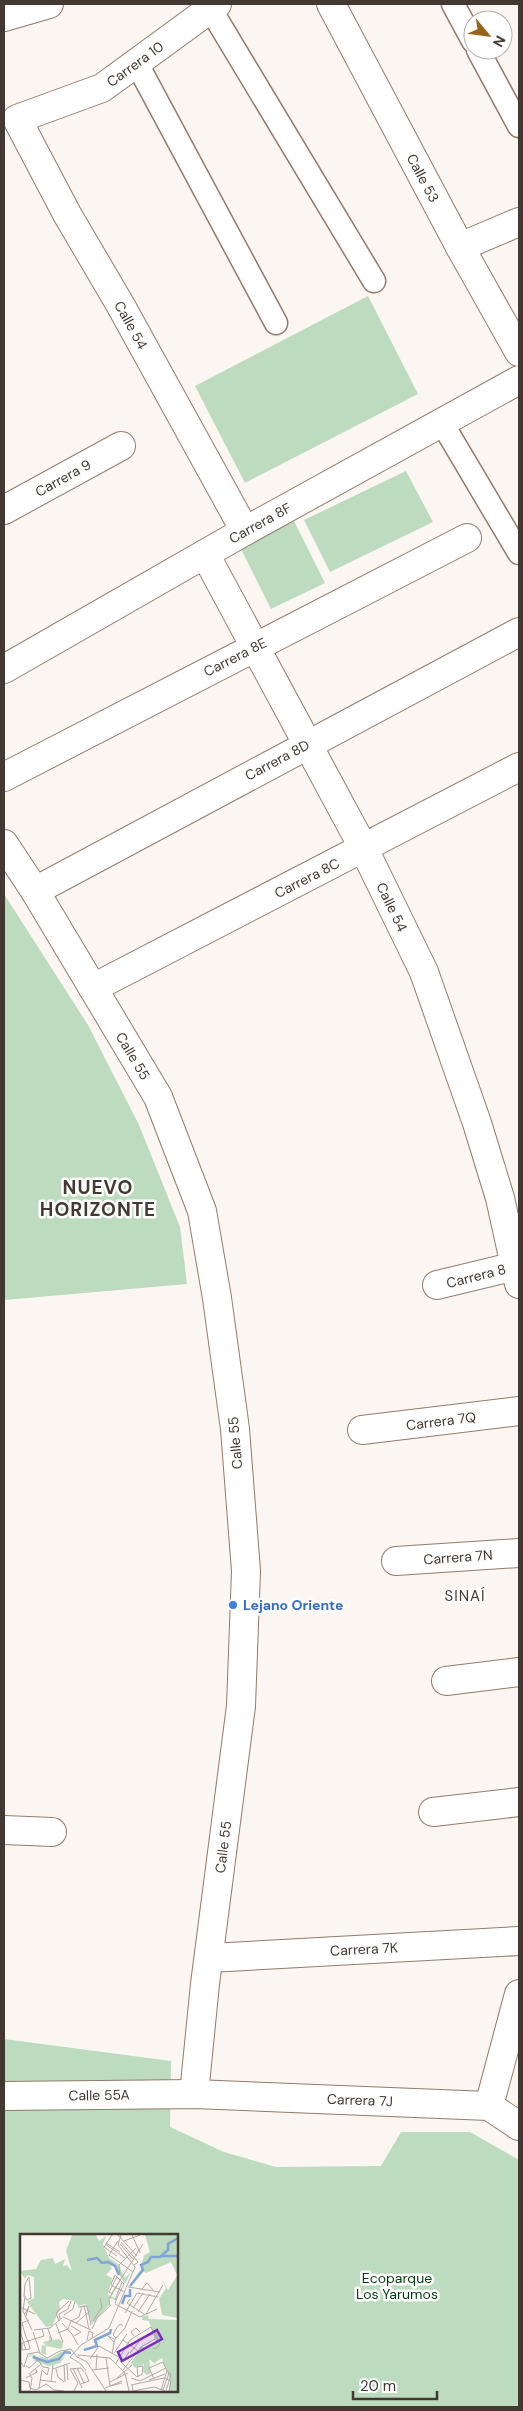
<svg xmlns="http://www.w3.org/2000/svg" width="523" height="2411" viewBox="0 0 523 2411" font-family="'DM Sans',sans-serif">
<rect width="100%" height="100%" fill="#fbf6f2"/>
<g fill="#bddbbf" fill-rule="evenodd">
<polygon points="368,296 418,394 245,483 195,386"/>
<polygon points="406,471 433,522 330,572 304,520"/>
<polygon points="294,521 325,583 271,609 240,547"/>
<polygon points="4,894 88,1025 139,1125 180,1227 187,1284 4,1300"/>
<path d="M4,2039l167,22 -1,66 54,25 52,15 105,-1 20,-34h69l49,28v247h-515zM21,2235h155v155h-155z"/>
</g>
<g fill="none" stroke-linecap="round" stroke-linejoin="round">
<defs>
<g id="pedestrian">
<polyline points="453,4 473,41"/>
<polyline points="211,10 374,281"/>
<polyline points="478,50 519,126"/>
<polyline points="136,62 276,323"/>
<polyline points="442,423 519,553"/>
</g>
<g id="minor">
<polyline points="217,4 102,88 17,119 67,214 121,306 245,531"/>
<polyline points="331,4 460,247 519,352"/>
<polyline points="4,17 49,4"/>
<polyline points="460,247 519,222"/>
<polyline points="4,510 121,446"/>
<polyline points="205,554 364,849 424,972 477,1123 500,1198 519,1284"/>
<polyline points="4,669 245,531 519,380"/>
<polyline points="4,777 467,538"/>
<polyline points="4,844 35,891 158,1097 202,1211 217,1298 235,1429 246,1571 241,1706 205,1984 194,2094"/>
<polyline points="35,891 519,632"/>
<polyline points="93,988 519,767"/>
<polyline points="437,1285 516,1266"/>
<polyline points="362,1430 519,1411"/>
<polyline points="396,1561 519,1553"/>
<polyline points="446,1681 519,1672"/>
<polyline points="433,1812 519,1802"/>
<polyline points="4,1830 52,1832"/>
<polyline points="209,1958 519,1941"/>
<polyline points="4,2096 194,2094 489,2106 519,2126"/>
<polyline points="489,2106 519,1994"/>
</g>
</defs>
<use href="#pedestrian" stroke="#927a6b" stroke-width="25"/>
<use href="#minor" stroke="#927a6b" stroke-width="30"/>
<use href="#pedestrian" stroke="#fff" stroke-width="22"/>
<use href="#minor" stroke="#fff" stroke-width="28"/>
</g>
<circle fill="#3f7fe0" stroke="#fff" stroke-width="2" cx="233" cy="1605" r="5"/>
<g text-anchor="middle" stroke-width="5" stroke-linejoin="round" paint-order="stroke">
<g font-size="14" fill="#433932" stroke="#fff">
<text transform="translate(135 64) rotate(-36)" y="5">Carrera 10</text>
<text transform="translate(423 178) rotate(62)" y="5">Calle 53</text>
<text transform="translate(131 325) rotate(61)" y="5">Calle 54</text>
<text transform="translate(63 478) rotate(-29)" y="5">Carrera 9</text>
<text transform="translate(260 523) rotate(-29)" y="5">Carrera 8F</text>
<text transform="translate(235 657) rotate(-27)" y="5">Carrera 8E</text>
<text transform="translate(277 760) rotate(-28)" y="5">Carrera 8D</text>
<text transform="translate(307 878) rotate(-27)" y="5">Carrera 8C</text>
<text transform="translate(392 907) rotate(64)" y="5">Calle 54</text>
<text transform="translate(133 1056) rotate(59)" y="5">Calle 55</text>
<text transform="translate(476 1276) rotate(-14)" y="5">Carrera 8</text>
<text transform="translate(441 1421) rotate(-7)" y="5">Carrera 7Q</text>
<text transform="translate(235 1443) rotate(-95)" y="5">Calle 55</text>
<text transform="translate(458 1557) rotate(-4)" y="5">Carrera 7N</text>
<text transform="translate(223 1847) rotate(-83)" y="5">Calle 55</text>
<text transform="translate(364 1949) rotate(-3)" y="5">Carrera 7K</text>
<text transform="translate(99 2095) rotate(-1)" y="5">Calle 55A</text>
<text transform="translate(360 2100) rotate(2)" y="5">Carrera 7J</text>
</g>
<g font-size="14" font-weight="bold" fill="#366cbe" stroke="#fff" text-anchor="start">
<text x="243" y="1610">Lejano Oriente</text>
</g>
<g font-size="14" fill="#013a0f" stroke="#fff">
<text x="397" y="2283">Ecoparque<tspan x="397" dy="16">Los Yarumos</tspan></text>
</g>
<g font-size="15" letter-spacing="1" fill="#433932" stroke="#fff">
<text x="465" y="1601">SINAÍ</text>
</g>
<g font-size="19" font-weight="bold" letter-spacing="1" fill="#433932" stroke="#fff">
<text x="98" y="1194">NUEVO<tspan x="98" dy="22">HORIZONTE</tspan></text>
</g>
</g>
<g transform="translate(20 2234)">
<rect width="158" height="158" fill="#fbf6f2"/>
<path d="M52,1h24l3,6 7,-5 -3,8 6,14 9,6 7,14 6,-6 -6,12 -11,-18h-4l2,2 -6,7 6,3 -4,17 7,3v2l-6,-2v7l-17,19 -6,-20 -8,2 -3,-5 -12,-2 -4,3 1,7 -8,17 -6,1 -19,-25 7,-4v-21l-7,-2 -2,4 -5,-8 16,-2 5,-9 12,-2 2,6 10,-5 -2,7 4,-1 5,6 -6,-20zM125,1h32v40l-6,-13 -25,11 -4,-3 -10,11 9,-12 3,-14 6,-3zM157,42v42l-15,-3 -3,-16 7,-11 -5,-11 7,13zM128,81l1,4 28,1v71h-8l1,-11 -8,-22 -8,5 -5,-4 2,14 -4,2 -4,-3 1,-8 -9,4 -4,-5 11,-17 3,4 11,-7 -7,-22 -7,-1v-3zM39,105l4,3 -1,7 -16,-3v9l-5,-2 1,-8 4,1 -3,-4zM47,116l5,2h-9l-4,7 -13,2 -9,-5 -2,1 12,5 14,-3 5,-4 -6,8 -11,3 -14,-5 -4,-5 -4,2 3,-2 3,1 -2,-2 -4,2 4,-3 18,5 12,-7z" fill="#bddbbf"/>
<path fill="none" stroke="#81a4d6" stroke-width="2.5" d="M142,22h16M67,26l10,-2 5,5 6,-1 7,4 4,9M110,52l13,-16 -2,-5 7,-3 3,-5h9l8,-7v-6l10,-6M102,70l3,-8h5v-7M64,116l13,-4 -2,-6 15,-7 1,-4M13,123l14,5 12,-3 6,-7 6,1"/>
<path fill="none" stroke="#b1aaa5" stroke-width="1" d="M92,1l-8,12 13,9M98,1l19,21M112,1l8,18M98,7l-9,14 24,17M104,7l16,-6M101,8l17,20 -4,3M86,9l14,9M85,10l20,14M100,10l14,16M100,41l-1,-10 17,-17M108,53l32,5M121,56l6,-7 6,7M92,59l31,-49M93,60l-4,-2 8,-15M4,61l3,5 4,-2 -2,-21 -4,7 -1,12v1M5,63l-2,14 9,19M110,65l-3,4 17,11M95,66l7,-18M95,69l3,-7 6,-12 -9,-9 -4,9 1,2 7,3 4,2v1M95,70l25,13 17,-8M64,71l5,24M0,73l15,7M58,73l9,-1 4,19M113,74l10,-15M118,78l12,-18M105,79l12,-20 21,4M5,80l4,-8 -3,10M126,80l17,-29M44,81l9,-6 2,-8M43,83l28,13M40,85l-1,-5 9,-5 3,-8M9,86l-7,3 3,11 1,3 2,4 2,7v1l-8,1v-7l9,-3 13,-4 -2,-7M39,87l-3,-8 13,-12M73,87l9,-14 -2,-9M42,89l10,11 6,11M56,89l14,-12M36,90l7,18M51,92l10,6 -7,4M28,95l4,11 -2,1v-5M72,95l5,-11 13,-12 -1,-7 11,-19M14,96l16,-2 12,-10M0,97l6,19M13,98l7,21M38,99l10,-4 3,-8 8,-4 3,-11M114,102l-3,-4 5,-4 4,4M96,104l-3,-3 3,-6 4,-5 3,2M94,105l-6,-3 6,6M67,106l2,-9 4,2 -1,5M103,106l15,11M92,119l3,-14 10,-11 7,-17M94,119l13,-19M110,119l11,-14 12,-5M58,121l32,3 15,15 4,18M86,124l4,28 12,-3M70,125l9,-13 25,14 5,-8M0,127l4,6 4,-13 10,-2 9,6 13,-7 11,-2 6,8 10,5 19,29M100,127l17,16 5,-3 1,-8M96,129l14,-23 21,-13 9,17 -4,5 -3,-1M44,131l1,17M47,131l1,15M6,132l3,2 9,-8 5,7 6,1 -2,7 -5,-5 -3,18M53,134l9,20M57,134l7,15M33,135l17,-6M36,135l2,8 6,5M76,135l1,-15M72,136l17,-2M103,136l18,-23 14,-8M66,137l-5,-7 -11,-7 11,-12 28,-17 26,-61 -17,-22 3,-10M9,139l3,5 -2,13M9,140l12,-10M118,143l-1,-10 6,-1M6,144l11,-6 -1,-3M97,144l15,-13M111,144l9,3 26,-13M144,144l7,3 -2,10M134,145l-5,-11 14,-6 4,9 -6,19M0,146l9,2 1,6 6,2 10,-6 8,6 10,1M20,146l16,2M129,146l16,-6M31,148l2,-17M90,148l18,-9M61,150l8,-3 -4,-9M111,151l33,-7M112,151l1,6 21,-4 11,4M85,154l17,-7M143,156l6,-17M54,157l4,-8 -8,-14 11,-1 3,4M146,157l5,-17 -4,-3"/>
<path fill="#7b2cbf" fill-opacity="0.15" stroke="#7b2cbf" stroke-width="2.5" d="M137,96l5,9 -40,22 -4,-9z"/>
<rect width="158" height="158" fill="none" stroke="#433932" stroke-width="2.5"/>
</g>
<rect width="523" height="2411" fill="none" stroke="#433932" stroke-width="10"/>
<g transform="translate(488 35) rotate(119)"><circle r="24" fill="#ffffff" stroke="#b4b0ad"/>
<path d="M0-4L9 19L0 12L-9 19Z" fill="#986419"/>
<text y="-8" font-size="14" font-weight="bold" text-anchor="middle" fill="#433932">N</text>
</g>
<path d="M353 2391v8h84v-8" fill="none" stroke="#433932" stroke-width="2.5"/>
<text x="360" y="2391" font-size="15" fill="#433932" stroke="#ffffff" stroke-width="4" paint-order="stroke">20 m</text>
</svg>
